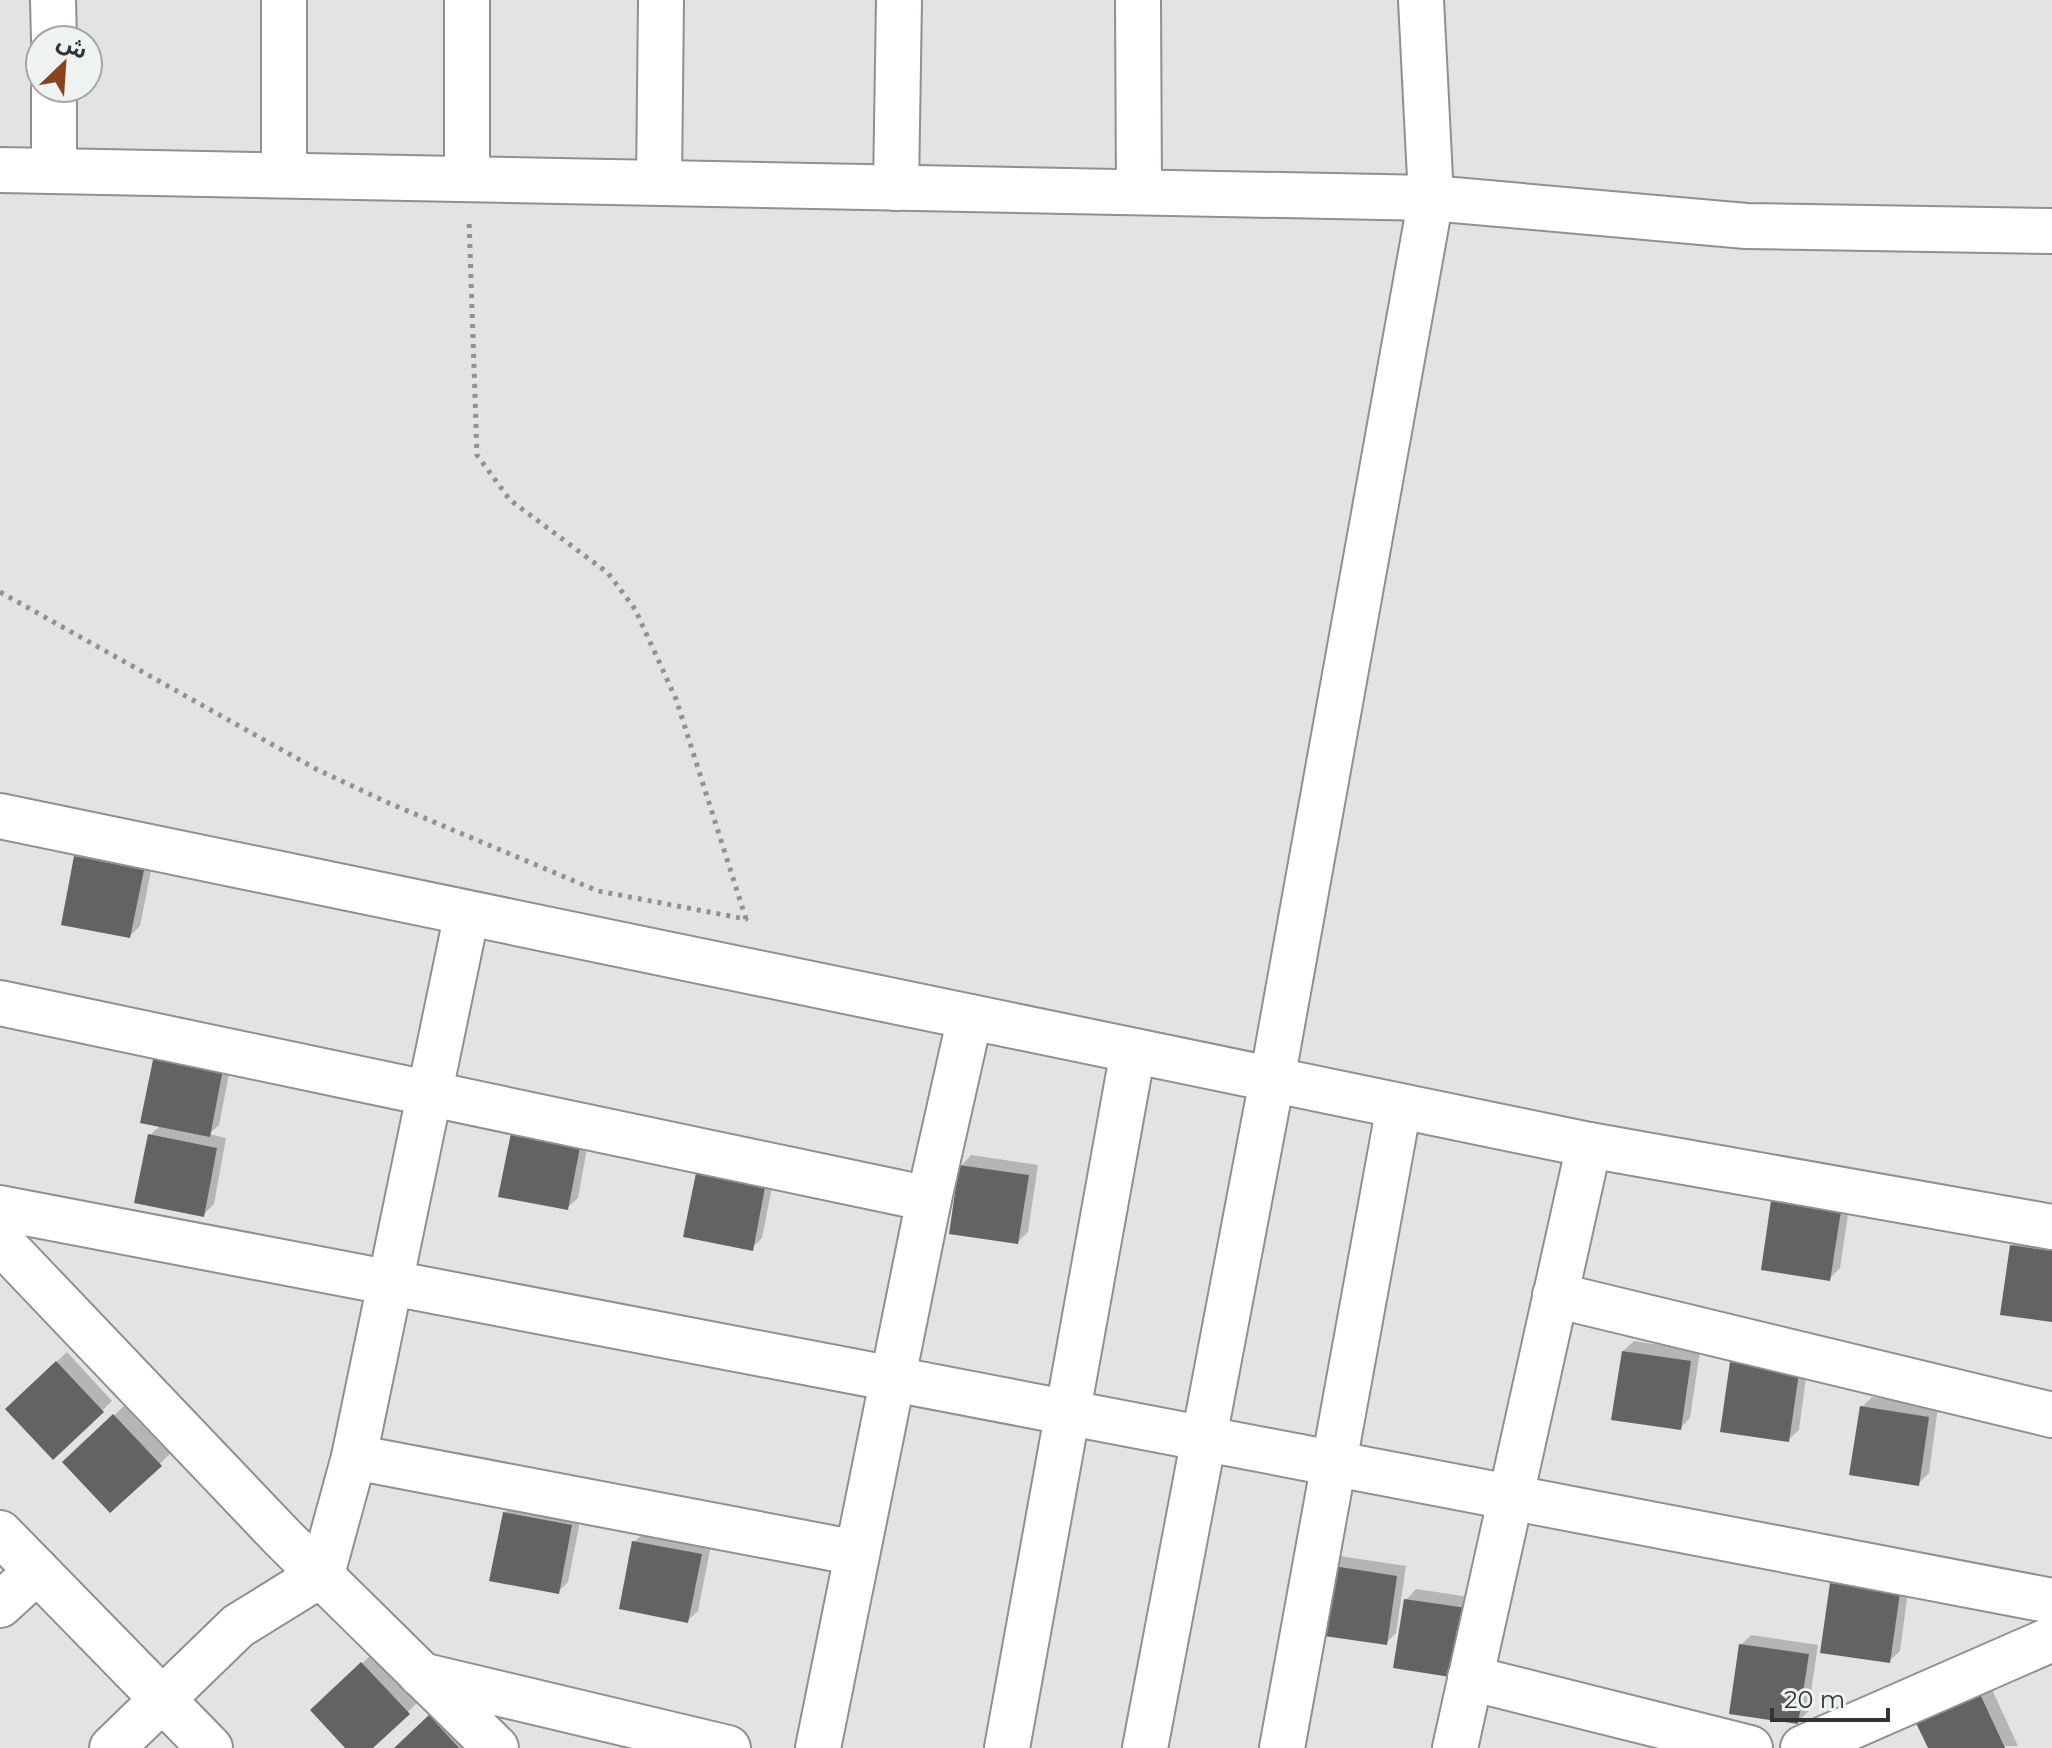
<svg xmlns="http://www.w3.org/2000/svg" width="2052" height="1748" viewBox="0 0 2052 1748" font-family="Montserrat,'Noto Sans Arabic',sans-serif">
<rect width="100%" height="100%" fill="#e1e4e2"/>
<g fill="#0003">
<polygon points="86,846 153,860 140,926 130,936 76,857"/>
<polygon points="232,1059 219,1125 209,1134 226,1138 214,1204 204,1214 150,1135"/>
<polygon points="590,1132 578,1198 567,1208 501,1195"/>
<polygon points="971,1155 1038,1165 1028,1232 1018,1242 961,1166"/>
<polygon points="775,1172 762,1238 752,1248 686,1235"/>
<polygon points="1783,1191 1850,1201 1840,1268 1830,1278 1773,1202"/>
<polygon points="2022,1236 2052,1240 2052,1320 2012,1246"/>
<polygon points="1634,1341 1700,1351 1690,1418 1680,1428 1623,1351"/>
<polygon points="67,1352 112,1401 53,1457 7,1409"/>
<polygon points="1742,1353 1808,1363 1799,1430 1788,1440 1732,1363"/>
<polygon points="1872,1397 1938,1407 1929,1473 1918,1484 1862,1407"/>
<polygon points="124,1406 170,1454 110,1510 65,1462"/>
<polygon points="515,1502 581,1516 568,1582 558,1592 505,1513"/>
<polygon points="645,1532 711,1545 698,1611 687,1621 634,1542"/>
<polygon points="1340,1556 1406,1566 1396,1633 1386,1643 1329,1566"/>
<polygon points="1842,1574 1909,1584 1900,1651 1889,1661 1832,1584"/>
<polygon points="1416,1589 1483,1599 1396,1667 1406,1600"/>
<polygon points="1751,1635 1818,1645 1808,1712 1797,1722 1741,1645"/>
<polygon points="372,1654 418,1702 370,1748 348,1748 313,1710"/>
<polygon points="1990,1685 2018,1746 1930,1748 1919,1724 1929,1713"/>
<polygon points="440,1707 478,1748 396,1748"/>
</g>
<g fill="#636462">
<polygon points="74,856 144,870 130,938 61,925"/>
<polygon points="154,1055 223,1069 210,1137 140,1123"/>
<polygon points="512,1128 581,1142 568,1210 498,1197"/>
<polygon points="148,1134 217,1148 204,1217 134,1203"/>
<polygon points="959,1165 1029,1175 1018,1244 949,1234"/>
<polygon points="697,1168 766,1182 753,1251 683,1237"/>
<polygon points="1771,1201 1841,1211 1830,1281 1761,1270"/>
<polygon points="2010,1245 2052,1251 2052,1322 2000,1315"/>
<polygon points="1622,1351 1691,1361 1681,1430 1611,1420"/>
<polygon points="56,1361 104,1412 53,1460 5,1409"/>
<polygon points="1730,1362 1799,1373 1789,1442 1720,1432"/>
<polygon points="1860,1406 1929,1417 1919,1486 1849,1475"/>
<polygon points="113,1414 162,1466 110,1513 62,1462"/>
<polygon points="503,1512 572,1525 559,1594 489,1581"/>
<polygon points="632,1541 702,1554 688,1623 619,1609"/>
<polygon points="1327,1565 1397,1576 1387,1645 1317,1635"/>
<polygon points="1830,1583 1900,1593 1890,1663 1820,1653"/>
<polygon points="1404,1599 1474,1609 1463,1679 1393,1668"/>
<polygon points="1739,1644 1809,1654 1798,1724 1729,1714"/>
<polygon points="361,1662 410,1714 373,1748 345,1748 310,1710"/>
<polygon points="1980,1694 2005,1748 1928,1748 1916,1723"/>
<polygon points="429,1715 459,1748 394,1748"/>
</g>
<g fill="none" stroke-linecap="round" stroke-linejoin="round">
<defs>
<g id="minor">
<polyline points="53,0 54,40"/>
<polyline points="467,0 467,179"/>
<polyline points="1138,0 1139,192"/>
<polyline points="54,88 54,170"/>
<polyline points="0,170 1431,198 1746,226 2052,231"/>
<polyline points="284,175 284,0"/>
<polyline points="659,182 661,0"/>
<polyline points="896,188 899,0"/>
<polyline points="0,816 1589,1145 2052,1227"/>
<polyline points="0,1003 929,1199 818,1748"/>
<polyline points="929,1199 970,1017"/>
<polyline points="0,1208 2052,1601"/>
<polyline points="0,1241 283,1538 496,1748"/>
<polyline points="1555,1295 2052,1415"/>
<polyline points="354,1457 857,1553"/>
<polyline points="0,1533 210,1748"/>
<polyline points="0,1605 37,1571"/>
<polyline points="421,1675 728,1748"/>
<polyline points="1470,1678 1750,1748"/>
<polyline points="112,1748 238,1626 322,1574 354,1457 467,913"/>
<polyline points="1007,1748 1133,1051"/>
<polyline points="1145,1748 1272,1080 1431,198 1421,0"/>
<polyline points="1282,1748 1399,1106"/>
<polyline points="1455,1748 1589,1145"/>
<polyline points="1803,1748 2052,1639"/>
</g>
</defs>
<use href="#minor" stroke="#8e918f" stroke-width="48"/>
<polyline stroke="#919391" stroke-width="5" stroke-dasharray="4 6" stroke-linecap="butt" points="0,592 316,769 384,801 598,891 746,919 676,699 635,609 608,573 510,500 477,455 469,220"/>
<use href="#minor" stroke="#fff" stroke-width="44"/>
</g>
<g transform="translate(64 64) rotate(25)"><circle r="38" fill="#eef2f0" stroke="#a3a6a4" stroke-width="2"/>
<path d="M0-6L14 30L0 20L-14 30Z" fill="#89441d"/>
<text y="-12" font-size="22" font-weight="bold" text-anchor="middle" fill="#323332">ش</text>
</g>
<path d="M1772 1708v12h116v-12" fill="none" stroke="#323332" stroke-width="4"/>
<text x="1784" y="1708" font-size="24" fill="#323332" stroke="#eef2f0" stroke-width="6" paint-order="stroke">20 m</text>
</svg>
